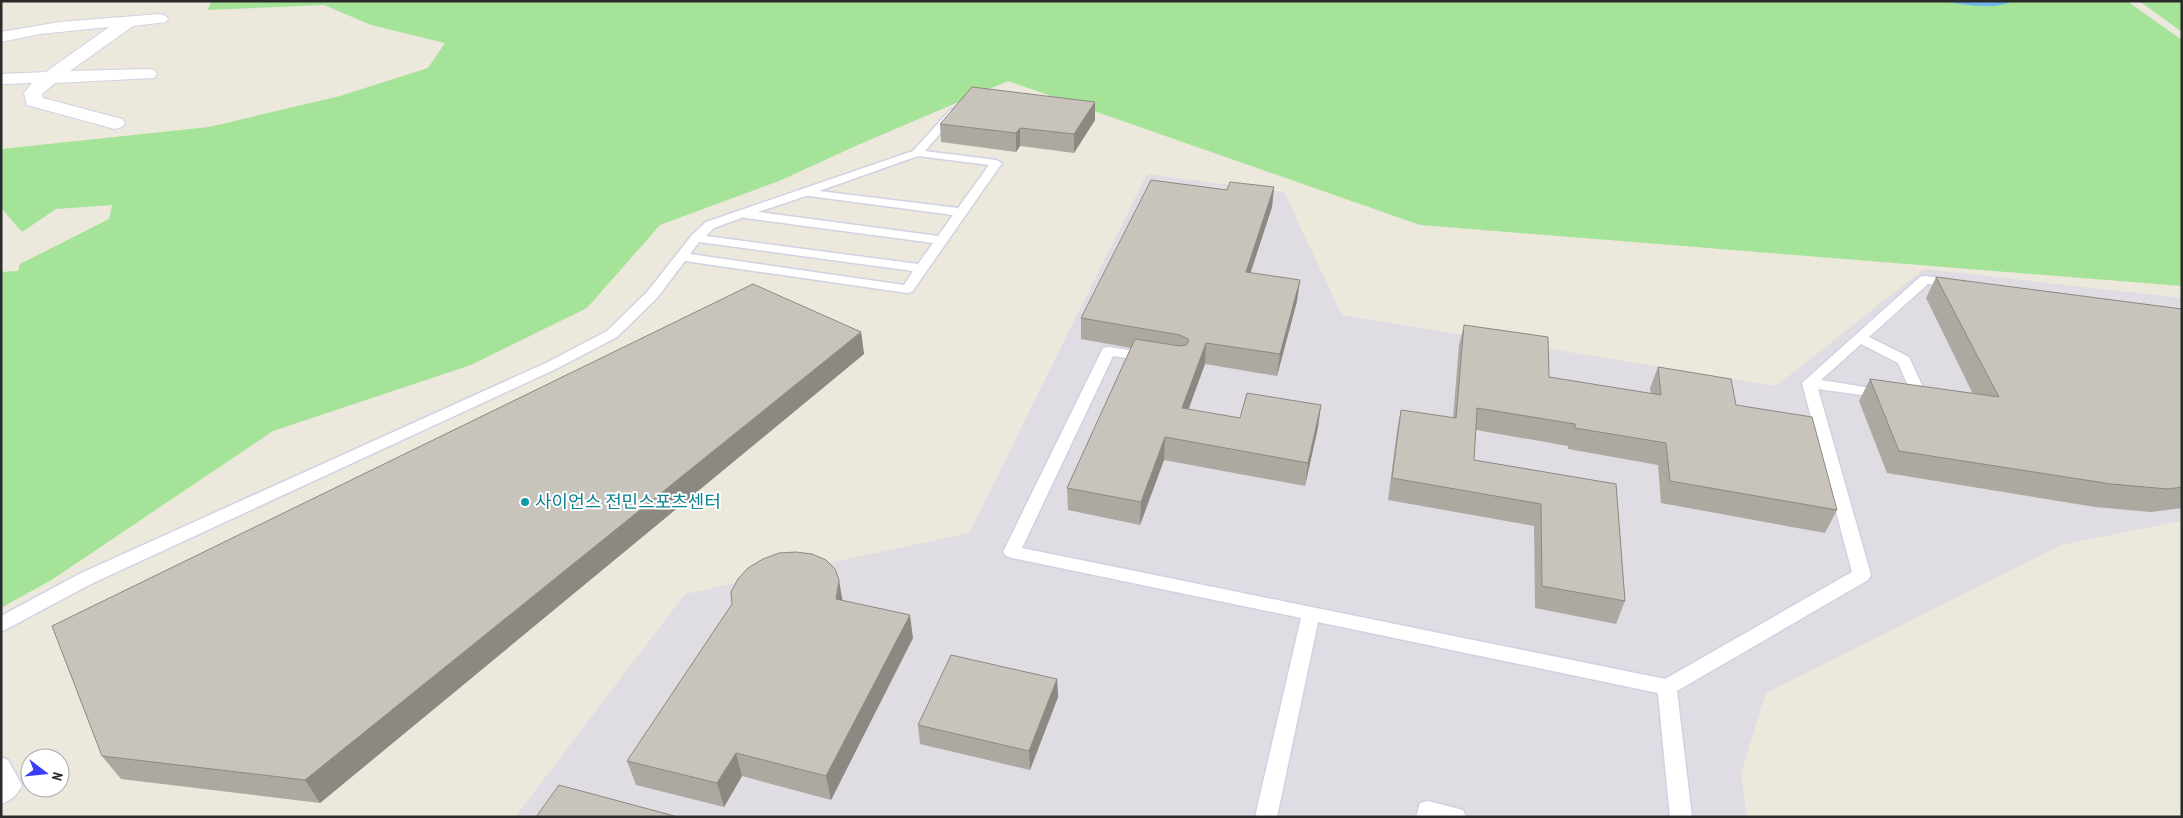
<svg xmlns="http://www.w3.org/2000/svg" width="2183" height="818" viewBox="0 0 2183 818" font-family="'PT Sans Narrow','Noto Sans KR',sans-serif">
<rect width="100%" height="100%" fill="#ece8dc"/>
<polygon fill="#e0dce4" points="1147,174 1284,192 1342,315 1776,386 1924,269 2182,298 2182,521 2061,545 1766,693 1741,773 1747,817 515,817 685,594 969,533"/>
<g fill="#a5e398">
<polygon points="212,1 2127,1 2182,40 2182,286 1420,225 1008,81 860,144 779,181 660,225 587,308 471,365 273,431 53,579 1,608 1,272 18,271 20,264 109,219 112,205 56,209 22,232 1,208 1,149 209,127 340,96 428,68 445,43 371,25 324,5 207,10"/>
<polygon points="2139,1 2182,1 2182,32"/>
</g>
<path fill="#6eb7ef" d="M1941,1h72c-21,10 -49,3 -72,0z"/>
<g fill="none" stroke-linecap="round" stroke-linejoin="round">
<defs>
<g id="lane">
<path d="M954,109l5,3 -34,39 71,9 6,3 -90,129 -5,1 -222,-32 -28,37 -40,39 -59,31 -467,216 -90,48v-16l78,-42 469,-212 59,-31 40,-39 45,-57 14,-13 207,-71 37,-41zM918,156l71,9 -31,43 -139,-17zM806,196h3l144,19 -15,21 -180,-24zM744,217l1,1 188,25 -15,21 -212,-28 8,-8zM699,242l214,29 -9,14 -214,-31z"/>
<path d="M1925,276l30,4 7,4 -7,4 -27,-4 -59,53 40,20 16,35c-5,7 -17,10 -25,8l-2,-3 2,-3 10,-4 -12,-27 -37,-19 -40,36 62,10 5,1 2,3 -2,3 -5,1 -65,-9 53,186 -3,5 -191,111 15,126h-22l-12,-124 -340,-71 -41,195h-22l46,-199 -289,-60 -6,-2 -3,-4 100,-204 5,-1 41,6 7,4 -2,3 -5,1 -36,-5 -91,192 643,131 187,-107 -50,-189 118,-106z"/>
<path d="M1,757l7,3 14,25c-4,9 -11,16 -21,19z"/>
<polygon points="1428,801 1463,810 1466,817 1416,817 1420,803"/>
</g>
<polygon id="street" points="160,14 166,16 168,19 166,22 133,26 70,71 148,69 154,70 157,74 154,78 55,83 42,94 43,98 122,119 125,123 122,127 115,129 27,105 24,93 32,83 1,84 1,74 46,72 109,27 40,34 1,42 1,32 60,22"/>
</defs>
<use href="#lane" stroke="#d1d1e3" stroke-width="3"/>
<use href="#street" stroke="#d1d1e3" stroke-width="2"/>
<use href="#lane" fill="#fff" fill-rule="evenodd"/>
<use href="#street" fill="#fff" fill-rule="evenodd"/>
</g>
<g fill="#aca9a1">
<polygon points="1095,102 1095,120 1074,153 1020,146 1016,152 941,142 940,124"/>
<polygon points="1274,187 1272,207 1250,273 1300,280 1297,301 1277,376 1205,364 1188,409 1240,418 1321,405 1318,427 1305,486 1164,460 1140,525 1068,510 1067,488 1131,348 1081,339 1081,318"/>
<polygon points="1936,277 2182,309 2182,508 2151,512 2095,507 1887,473 1859,401 1870,379 1973,394 1926,298"/>
<polygon points="1464,325 1549,377 1651,394 1650,388 1658,367 1736,405 1837,510 1825,533 1661,503 1658,465 1568,449 1568,446 1476,430 1474,460 1616,484 1625,601 1616,624 1535,608 1534,526 1388,500 1397,431 1401,410 1453,418 1459,345"/>
<polygon points="861,332 864,354 320,803 121,779 102,756"/>
<polygon points="843,601 913,638 831,800 742,776 724,807 636,785 627,761"/>
<polygon points="1057,679 1058,697 1030,770 920,744 918,725"/>
</g>
<g fill="#8c8983">
<polygon points="1095,102 1095,120 1074,153 1074,134"/>
<polygon points="1020,128 1020,146 1016,152 1016,133"/>
<polygon points="1274,187 1272,207 1244,293 1246,272"/>
<polygon points="1300,280 1297,301 1277,376 1280,354"/>
<polygon points="861,332 864,354 320,803 305,780"/>
<polygon points="1206,343 1205,364 1181,430 1182,408"/>
<polygon points="1321,405 1318,427 1305,486 1308,463"/>
<polygon points="1165,437 1164,460 1140,525 1141,502"/>
<polygon points="839,580 843,603 836,599"/>
<polygon points="910,615 913,638 831,800 826,776"/>
<polygon points="1057,679 1058,697 1030,770 1029,751"/>
<polygon points="736,753 742,776 724,807 717,783"/>
</g>
<g fill="#c8c4bb" stroke="#8c8983">
<polygon points="972,87 1095,102 1074,134 1020,128 1016,133 940,124"/>
<polygon points="1151,180 1227,190 1230,182 1274,187 1246,272 1300,280 1280,354 1206,343 1182,408 1240,418 1247,393 1321,405 1308,463 1165,437 1141,502 1067,488 1135,339 1180,346 1186,345 1189,341 1188,339 1180,335 1081,318"/>
<polygon points="1936,277 2182,309 2182,487 2168,489 2111,484 1899,451 1870,379 1999,397"/>
<polygon points="753,284 861,332 305,780 102,756 52,626"/>
<polygon points="1464,325 1548,337 1549,377 1661,395 1658,367 1731,379 1736,405 1812,417 1837,510 1670,481 1666,443 1575,428 1575,424 1477,408 1474,460 1616,484 1625,601 1542,586 1541,504 1392,478 1401,410 1456,418"/>
<polygon points="796,552 812,554 826,560 835,569 839,580 836,599 910,615 826,776 736,753 717,783 627,761 732,604 731,592 738,579 748,568 763,559 779,553"/>
<polygon points="951,655 1057,679 1029,751 918,725"/>
<polygon points="559,785 678,817 536,817"/>
</g>
<circle fill="#0f9aa8" stroke="#fff" stroke-width="2" cx="525" cy="502" r="5"/>
<g text-anchor="middle" stroke-width="4" stroke-linejoin="round" paint-order="stroke">
<g font-size="18" fill="#0d838f" stroke="#fff" text-anchor="start">
<text x="535" y="508">사이언스 전민스포츠센터</text>
</g>
</g>
<rect width="2183" height="818" fill="none" stroke="#2a2a2a" stroke-width="5"/>
<g transform="translate(45 773) rotate(106)"><circle r="24" fill="#ffffff" stroke="#aaaaaa"/>
<path d="M0-4L9 19L0 12L-9 19Z" fill="#3a3dfb"/>
<text y="-8" font-size="14" font-weight="bold" text-anchor="middle" fill="#2a2a2a">N</text>
</g>
</svg>
